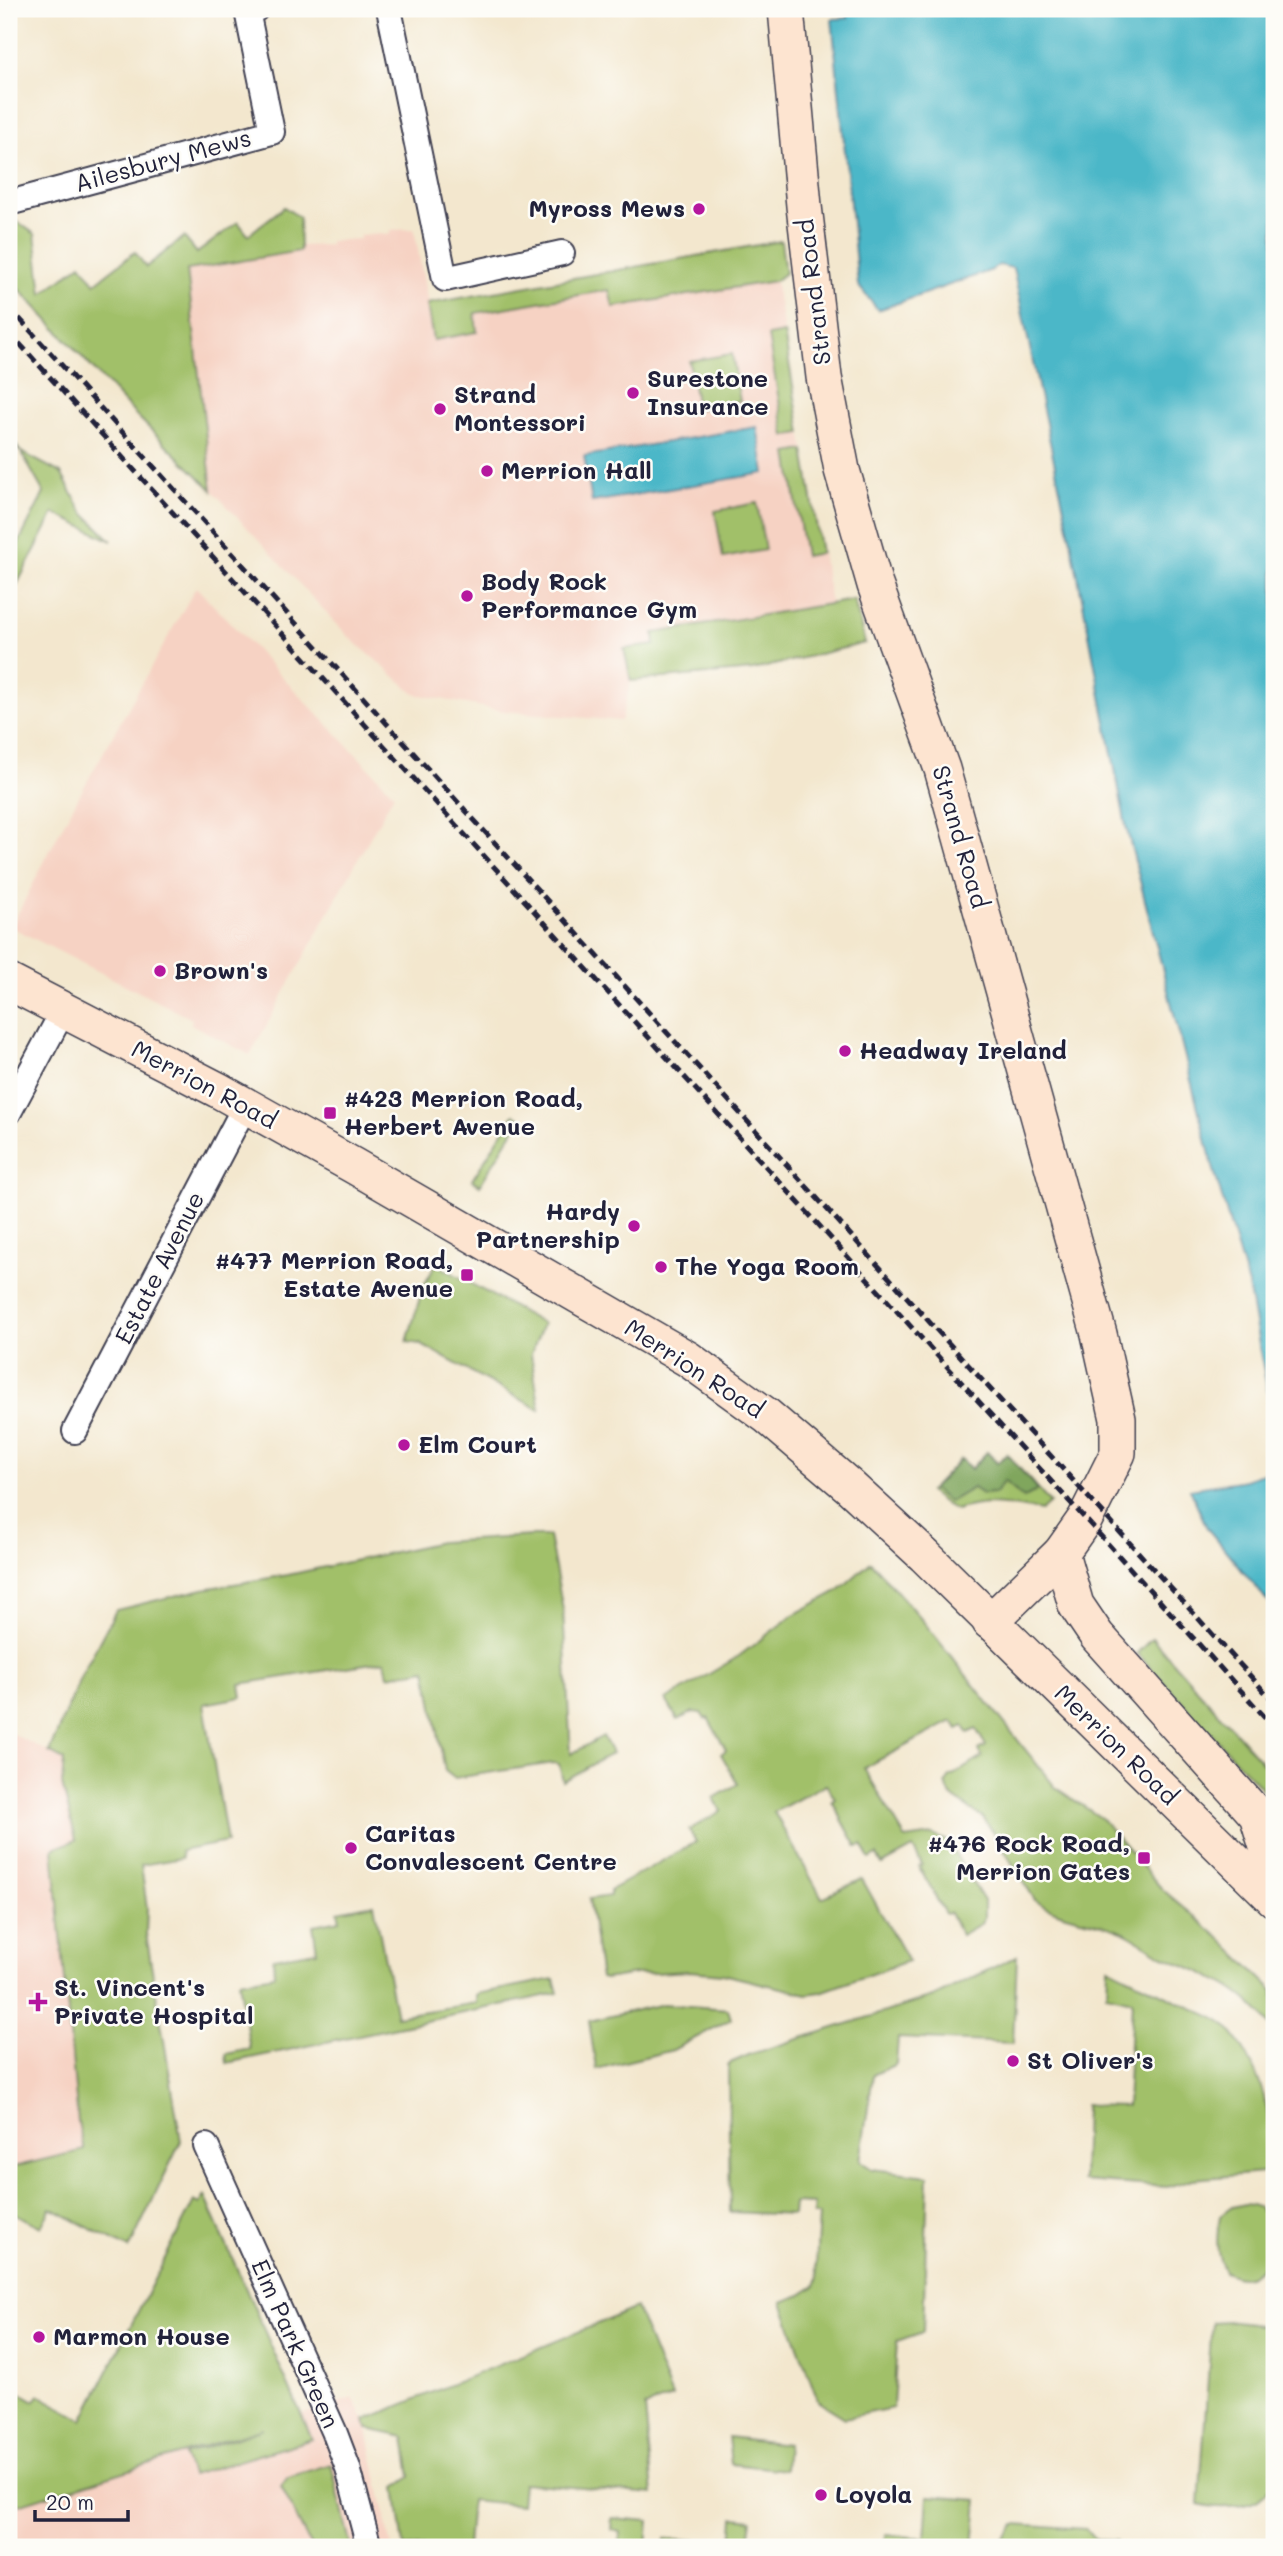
<svg xmlns="http://www.w3.org/2000/svg" width="1283" height="2556" viewBox="0 0 1283 2556" font-family="Mali,sans-serif">
<rect width="100%" height="100%" fill="#fdfcf7"/>
<filter id="ink" filterUnits="userSpaceOnUse"><feTurbulence type="fractalNoise" baseFrequency=".0143" numOctaves="2"/><feDisplacementMap in="SourceGraphic" scale="14" xChannelSelector="R" yChannelSelector="G"/><feConvolveMatrix kernelMatrix="1 2 1 2 8 2 1 2 1" color-interpolation-filters="sRGB"/></filter>
<filter id="wash" filterUnits="userSpaceOnUse"><feTurbulence type="fractalNoise" baseFrequency=".00686" numOctaves="4" result="noise"/><feDisplacementMap in="SourceGraphic" scale="28" xChannelSelector="R" yChannelSelector="G"/><feGaussianBlur stdDeviation="1.57" result="paint"/><feColorMatrix in="noise" values="0 0 0 0 0 0 0 0 0 0 0 0 0 0 0 0 0 1.4 0 .05"/><feComposite in="paint" operator="in"/></filter>
<g filter="url(#wash)">
<rect width="100%" height="100%" fill="#f3e7ce"/>
<g fill="#f6d2c3">
<polygon points="414,229 428,304 742,247 775,279 831,604 854,600 865,643 753,670 631,681 621,721 503,711 415,694 349,637 212,490 187,269 300,251 300,246 330,245 330,241 360,239 360,235 390,234 390,230"/>
<polygon points="196,587 394,794 250,1055 191,1024 192,1019 11,927 64,823"/>
<polygon points="9,1732 64,1760 62,1784 76,1840 55,1883 78,2122 84,2150 9,2168"/>
<polygon points="353,2398 365,2420 392,2547 9,2547 9,2508"/>
</g>
<g fill="#a1c069" stroke="#627152" stroke-width="2">
<polygon points="284,207 299,217 300,251 187,270 212,490 133,412 9,278 9,216 35,234 42,294 81,264 95,283 135,252 146,267 184,237 197,253 238,222 248,235"/>
<polygon points="781,241 785,273 775,281 613,307 609,290 475,313 477,332 433,340 427,304"/>
<polygon points="784,333 801,433 785,436 768,336"/>
<polygon points="732,354 740,401 697,409 689,361"/>
<polygon points="9,436 21,452 61,473 82,511 112,541 54,513 9,600 9,563 16,556 18,544 44,493 21,452 9,444"/>
<polygon points="804,450 821,553 805,556 788,453"/>
<polygon points="757,503 765,550 723,558 715,511"/>
<polygon points="854,600 865,643 753,670 631,681 624,649 655,645 654,633"/>
<polygon points="514,1114 521,1118 480,1185 472,1180"/>
<polygon points="436,1264 543,1324 531,1354 540,1410 420,1344 407,1342 423,1287"/>
<path d="M987,1452l10,11 10,-9 43,49 -9,8c-32,-6 -54,-11 -85,-1l-10,-5 -17,-13 32,-33 10,10z"/>
<polygon points="531,1536 549,1536 563,1610 571,1754 603,1736 612,1753 563,1781 559,1764 554,1763 454,1778 445,1771 426,1669 388,1676 385,1661 240,1684 242,1697 204,1704 227,1842 181,1851 182,1858 141,1865 147,1908 146,1934 181,2141 129,2249 51,2208 41,2227 9,2211 9,2168 84,2150 78,2122 53,1849 76,1840 62,1784 64,1760 49,1752 80,1678 116,1610 203,1589 288,1575 440,1542"/>
<path d="M871,1562l51,58 134,168 45,30 61,71 58,49 54,53v39c-32,-45 -62,-52 -110,-74 -15,-7 -28,-19 -42,-25 -28,-12 -62,-12 -87,-31l-51,-82 -33,-22 -6,-12 5,-7 32,-20 -3,-7 7,-4 -10,-17 -8,4 -4,-7 -6,3 -6,-8 -88,47 42,71 27,-4 14,6 37,60v17l-4,6 -19,11 -11,-22 -5,1 -26,-47 3,-2 -9,-17 -31,17 -5,-10 -7,4 -8,-14 -5,2 -25,-46 3,-2 -9,-15 -52,28 48,86 40,-19 46,82 -87,31 -14,2 -85,-20 -32,-3 -54,3 -31,5 -4,-1 -12,-79 21,-3v-6l86,-48 -7,-12 32,-19 -7,-13 24,-14 -17,-30 5,-4 -18,-32 -3,1 -4,-6 -8,-1 -15,8 -12,-20 73,-44 54,-41 45,-24z"/>
<polygon points="1152,1638 1274,1776 1274,1802 1137,1653"/>
<polygon points="374,1904 396,2016 476,2003 476,1994 554,1979 558,1993 227,2063 226,2054 250,2049 239,1981 274,1975 273,1958 317,1951 313,1925 340,1920 338,1911"/>
<polygon points="1017,1956 1013,2043 898,2038 896,2064 873,2075 860,2161 872,2169 928,2176 923,2332 897,2341 893,2408 845,2418 818,2401 782,2302 801,2295 815,2286 818,2277 816,2266 819,2215 813,2214 814,2204 794,2203 793,2215 730,2212 728,2064 751,2054 933,1997"/>
<path d="M1108,1967c28,14 55,27 82,40 11,5 25,10 34,17 33,32 59,107 39,149l-70,6 -26,8 -84,-6 2,-76 42,1 5,-106 -25,-6z"/>
<polygon points="663,2004 728,2009 731,2019 673,2050 596,2069 589,2021"/>
<polygon points="205,2196 312,2439 191,2475 184,2455 263,2428 9,2508 9,2387 35,2401 39,2395 83,2420 194,2201 200,2204"/>
<path d="M1244,2204c39,0 36,72 -3,73 -5,0 -11,-3 -16,-5 -10,-20 -9,-34 -5,-56l12,-9z"/>
<polygon points="636,2308 672,2397 645,2407 653,2494 523,2483 521,2505 471,2500 467,2547 404,2547 396,2487 411,2477 405,2437 367,2429 365,2420"/>
<path d="M1227,2321l47,6v156c-3,3 -6,10 -10,13 -15,13 -47,13 -65,8l13,-182z"/>
<polygon points="728,2437 787,2444 785,2470 731,2464"/>
<polygon points="331,2464 351,2547 311,2547 281,2486 288,2477"/>
<polygon points="928,2496 978,2500 974,2547 885,2547 886,2535 925,2538"/>
<polygon points="612,2518 649,2521 647,2547 619,2547 620,2532 611,2530"/>
<polygon points="734,2518 752,2520 748,2547 664,2547 665,2538 732,2543"/>
<polygon points="1015,2524 1086,2529 1096,2540 1117,2541 1116,2547 998,2547"/>
</g>
<polygon fill="#80a65d" stroke="#51644c" stroke-width="2" points="987,1452 997,1463 1007,1454 1038,1490 1023,1498 1004,1481 995,1493 982,1494 973,1488 949,1502 932,1489 961,1459 971,1469"/>
<g fill="#4cb7c8" stroke="#376c82" stroke-width="2">
<polygon points="847,9 1274,9 1274,1426 1248,1285 1213,1167 1126,826 1071,541 1013,268 999,265 992,270 878,310 858,285 832,19 848,18"/>
<polygon points="757,427 765,473 592,502 584,456"/>
<polygon points="1274,1470 1274,1609 1207,1528 1190,1489 1245,1480"/>
</g>
</g>
<g filter="url(#ink)">
<g fill="none" stroke-linecap="round" stroke-linejoin="round">
<defs>
<g id="street">
<polyline points="389,9 445,279 562,253"/>
<polyline points="9,203 272,132 247,11 256,9"/>
<polyline points="9,1112 64,1009"/>
<polyline points="75,1431 245,1106"/>
<polyline points="206,2146 334,2431 348,2468 369,2547"/>
</g>
<g id="secondary">
<polyline points="786,9 804,206 824,377 842,470 875,585 942,769 1099,1334 1118,1419 1118,1453 1085,1519 1061,1553 990,1622"/>
<polyline points="9,982 218,1090 354,1166 688,1359 767,1416 849,1486 925,1556 1274,1899"/>
<polyline points="1061,1553 1076,1605 1097,1636 1257,1815 1274,1869"/>
</g>
</defs>
<use href="#street" stroke="#414051" stroke-width="28"/>
<use href="#secondary" stroke="#414051" stroke-width="38"/>
<use href="#street" stroke="#fff" stroke-width="24"/>
<use href="#secondary" stroke="#fde4d0" stroke-width="35"/>
<g stroke="#22223b" stroke-width="5" stroke-dasharray="10 5" stroke-linecap="butt">
<polyline points="9,307 1274,1702"/>
<polyline points="9,332 1274,1727"/>
</g>
</g>
</g>
<g fill="#b5179e" stroke="#fdfcf7" stroke-width="2.5">
<circle cx="699" cy="209" r="7"/>
<circle cx="633" cy="393" r="7"/>
<circle cx="440" cy="409" r="7"/>
<circle cx="487" cy="471" r="7"/>
<circle cx="467" cy="596" r="7"/>
<circle cx="160" cy="971" r="7"/>
<circle cx="845" cy="1051" r="7"/>
<rect x="323" y="1106" width="14" height="14" rx="3.5"/>
<circle cx="634" cy="1226" r="7"/>
<circle cx="661" cy="1267" r="7"/>
<rect x="460" y="1268" width="14" height="14" rx="3.5"/>
<circle cx="404" cy="1445" r="7"/>
<circle cx="351" cy="1848" r="7"/>
<rect x="1137" y="1851" width="14" height="14" rx="3.5"/>
<path d="M34.5 1991.5h7v7h7v7h-7v7h-7v-7h-7v-7h7z"/>
<circle cx="1013" cy="2061" r="7"/>
<circle cx="39" cy="2337" r="7"/>
<circle cx="821" cy="2495" r="7"/>
</g>
<g text-anchor="middle" stroke-width="5" stroke-linejoin="round" paint-order="stroke">
<g font-size="24" fill="#22223b" stroke="#fdfcf7">
<text transform="translate(163 161) rotate(-15)" y="8">Ailesbury Mews</text>
<text transform="translate(814 292) rotate(-97)" y="8">Strand Road</text>
<text transform="translate(960 837) rotate(74)" y="8">Strand Road</text>
<text transform="translate(204 1085) rotate(28)" y="8">Merrion Road</text>
<text transform="translate(160 1268) rotate(-63)" y="8">Estate Avenue</text>
<text transform="translate(694 1369) rotate(33)" y="8">Merrion Road</text>
<text transform="translate(1116 1745) rotate(44)" y="8">Merrion Road</text>
<text transform="translate(295 2344) rotate(66)" y="8">Elm Park Green</text>
</g>
<g font-size="24" font-weight="bold" fill="#22223b" stroke="#fdfcf7" text-anchor="start">
<text x="685" y="217" text-anchor="end">Myross Mews</text>
<text x="647" y="387">Surestone<tspan x="647" dy="28">Insurance</tspan></text>
<text x="454" y="403">Strand<tspan x="454" dy="28">Montessori</tspan></text>
<text x="501" y="479">Merrion Hall</text>
<text x="481" y="590">Body Rock<tspan x="481" dy="28">Performance Gym</tspan></text>
<text x="174" y="979">Brown's</text>
<text x="859" y="1059">Headway Ireland</text>
<text x="344" y="1107">#423 Merrion Road,<tspan x="344" dy="28">Herbert Avenue</tspan></text>
<text x="620" y="1220" text-anchor="end">Hardy<tspan x="620" dy="28">Partnership</tspan></text>
<text x="453" y="1269" text-anchor="end">#477 Merrion Road,<tspan x="453" dy="28">Estate Avenue</tspan></text>
<text x="675" y="1275">The Yoga Room</text>
<text x="418" y="1453">Elm Court</text>
<text x="365" y="1842">Caritas<tspan x="365" dy="28">Convalescent Centre</tspan></text>
<text x="1130" y="1852" text-anchor="end">#476 Rock Road,<tspan x="1130" dy="28">Merrion Gates</tspan></text>
<text x="54" y="1996">St. Vincent's<tspan x="54" dy="28">Private Hospital</tspan></text>
<text x="1027" y="2069">St Oliver's</text>
<text x="53" y="2345">Marmon House</text>
<text x="835" y="2503">Loyola</text>
</g>
</g>
<rect width="1283" height="2556" fill="none" stroke="#fdfcf7" stroke-width="35"/>
<path d="M35 2510v10h93v-10" fill="none" stroke="#22223b" stroke-width="3.5"/>
<text x="46" y="2510" font-size="21" fill="#22223b" stroke="#fdfcf7" stroke-width="5" paint-order="stroke">20 m</text>
</svg>
